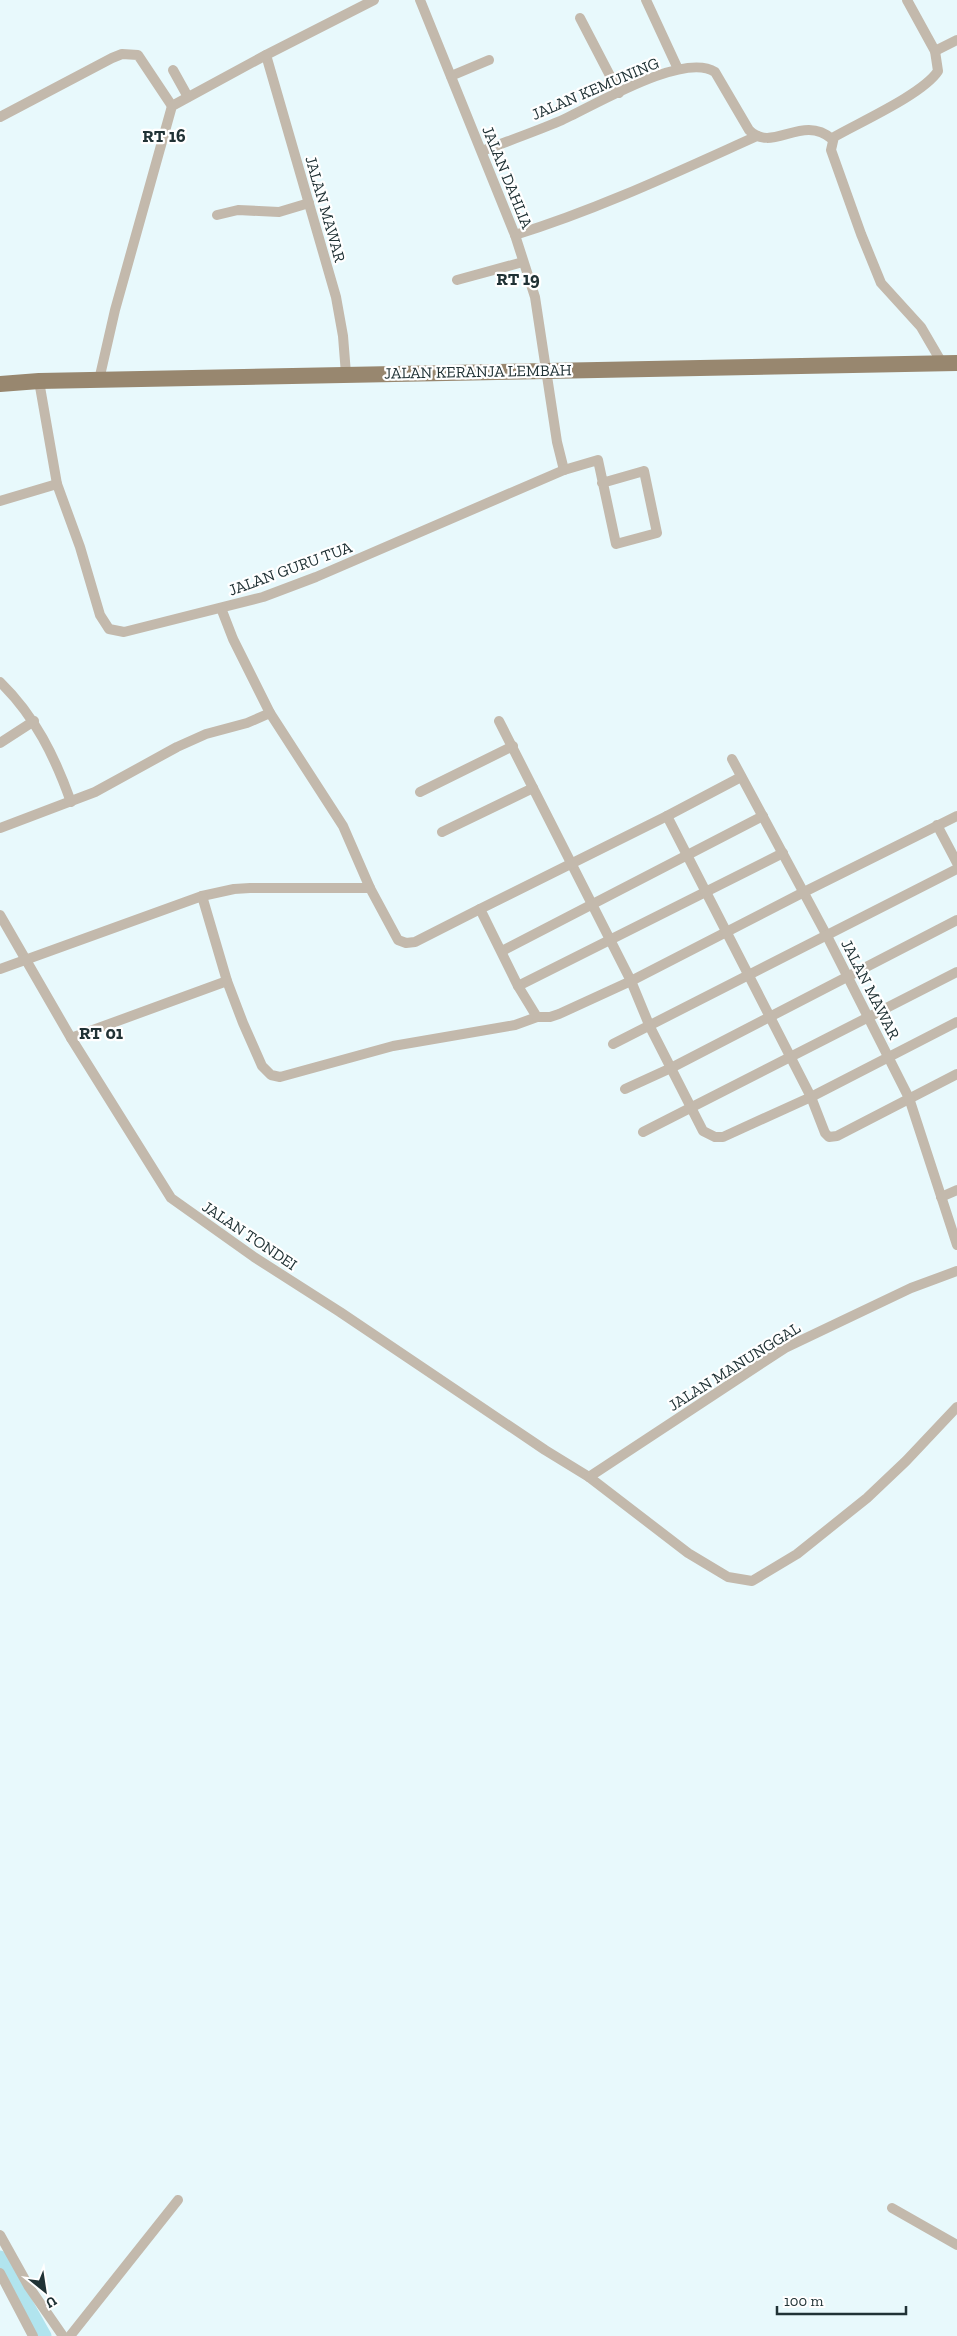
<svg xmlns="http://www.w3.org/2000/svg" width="957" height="2336" viewBox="0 0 957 2336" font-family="'Zilla Slab',serif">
<rect width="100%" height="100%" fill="#e8f9fc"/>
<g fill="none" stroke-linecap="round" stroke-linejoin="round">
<polyline stroke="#b1e4ee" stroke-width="15" points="0,2258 44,2336"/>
<g stroke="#c3b9ac" stroke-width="10">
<polyline points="646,0 678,69"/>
<path d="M907,0l28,51 3,20c-15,23 -78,51 -104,66l-3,13 30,84 20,49 40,44 21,36"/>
<polyline points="580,18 619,93"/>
<polyline points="935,51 957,40"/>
<polyline points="266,55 336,297 343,336 346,374"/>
<polyline points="173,70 188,97"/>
<polyline points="451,76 489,60"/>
<polyline points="0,117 112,58 122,54 138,55 172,106"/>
<path d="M482,151c26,-10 52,-19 78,-30 32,-14 123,-70 155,-49l34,58c23,24 53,-17 83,9"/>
<polyline points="217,215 238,210 279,212 309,203"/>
<path d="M515,235c84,-26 162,-63 242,-99"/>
<polyline points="457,280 523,262"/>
<polyline points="99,380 115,310 172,106 266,55 374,0"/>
<polyline points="39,381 57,484 80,547 100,615 109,629 124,632 263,597 316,577 564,470 557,442 535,297 515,235 420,0"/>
<polyline points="564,470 598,460 616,544 657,533 644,471 602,483"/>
<polyline points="0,501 57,484"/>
<polyline points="221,608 233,639 270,713 343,826 370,888 398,940 406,943 415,942 480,909"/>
<path d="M0,682c35,34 55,75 71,120"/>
<polyline points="499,721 631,981 650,1027 703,1131 715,1137 723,1137 811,1097 825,1133 829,1137 837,1136 957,1074"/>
<polyline points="0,743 34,721"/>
<polyline points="732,759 827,936 909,1098 957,1245"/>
<polyline points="420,792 513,746"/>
<polyline points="667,816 741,777"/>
<polyline points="937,825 957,863"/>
<polyline points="0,828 95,792 177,747 206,734 247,723 270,713"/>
<polyline points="442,832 533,788"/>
<polyline points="202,896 234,889 250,888 370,888"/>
<polyline points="0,915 71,1038 171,1198 254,1257 340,1312 545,1450 589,1477 688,1553 728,1577 752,1581 797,1554 867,1498 906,1461 957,1407"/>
<polyline points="502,951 763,816"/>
<polyline points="0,969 202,896 227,981 243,1023 262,1066 271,1075 280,1077 393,1046 515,1025 537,1017 550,1017 559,1014 631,981 804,892 957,816"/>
<polyline points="518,986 783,853"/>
<polyline points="537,1017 518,986 480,909 667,816 811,1097 957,1022"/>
<polyline points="71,1038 227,981"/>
<polyline points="613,1044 957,869"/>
<polyline points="625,1089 671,1068 957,920"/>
<polyline points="643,1132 957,972"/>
<polyline points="941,1197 957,1190"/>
<polyline points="589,1477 785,1348 911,1288 957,1271"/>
<polyline points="892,2208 957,2245"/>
<polyline points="0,2235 29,2287 63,2336"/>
<polyline points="0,2273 33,2336"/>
<polyline points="70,2336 178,2200"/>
</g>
<polyline stroke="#98876f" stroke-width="16" points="0,384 39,381 957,363"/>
</g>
<g text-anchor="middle" stroke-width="4.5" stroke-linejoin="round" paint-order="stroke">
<g font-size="16" fill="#203235" stroke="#fff">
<text transform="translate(595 88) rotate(-23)" y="6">JALAN KEMUNING</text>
<text transform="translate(508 177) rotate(68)" y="6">JALAN DAHLIA</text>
<text transform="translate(326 209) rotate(74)" y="6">JALAN MAWAR</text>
<text transform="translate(478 371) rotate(-1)" y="6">JALAN KERANJA LEMBAH</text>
<text transform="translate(290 568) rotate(-20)" y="6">JALAN GURU TUA</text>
<text transform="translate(871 989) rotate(63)" y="6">JALAN MAWAR</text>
<text transform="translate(250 1235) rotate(34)" y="6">JALAN TONDEI</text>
<text transform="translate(734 1366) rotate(-32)" y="6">JALAN MANUNGGAL</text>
</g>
<g font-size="18" font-weight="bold" fill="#203235" stroke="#fff">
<text x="164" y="142">RT 16</text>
<text x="518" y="285">RT 19</text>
<text x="101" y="1039">RT 01</text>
</g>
</g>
<g transform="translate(45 2291) rotate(150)" stroke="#ffffff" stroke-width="4" paint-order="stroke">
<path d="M0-4L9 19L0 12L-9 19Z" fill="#203235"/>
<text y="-8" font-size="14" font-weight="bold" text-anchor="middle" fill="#203235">U</text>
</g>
<path d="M777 2306v8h129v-8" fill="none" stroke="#203235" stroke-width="2.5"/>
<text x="784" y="2306" font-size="15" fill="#203235" stroke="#ffffff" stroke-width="4" paint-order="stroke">100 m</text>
</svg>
